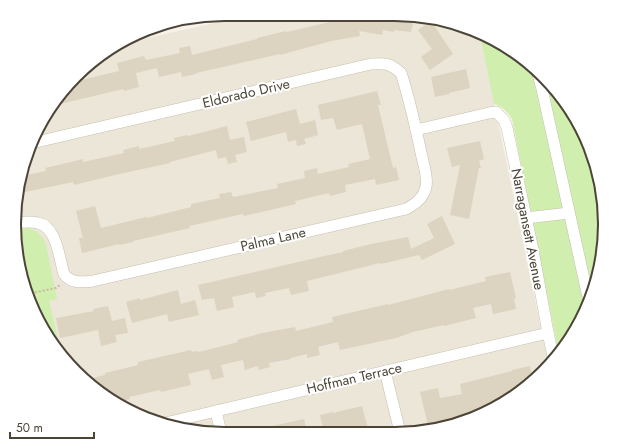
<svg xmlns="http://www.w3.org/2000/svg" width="619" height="448" viewBox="0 0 619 448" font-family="Jost,sans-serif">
<rect width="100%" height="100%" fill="#f7f3ea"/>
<polygon fill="#ebe6d8" points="255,14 395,14 449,21 480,35 548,362 523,390 476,418 423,432 210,434 157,423 119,406 58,352 30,304 16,251 16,196 36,131 66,86 108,49 120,44"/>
<g fill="#d0efaf">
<path d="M480,35l31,14 50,47 37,73 5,82 -26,78 -19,21 -46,-231c-5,-8 -9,-12 -18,-15z"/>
<path d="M26,228c10,1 16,7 20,16l11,55 -8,2 13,55 -4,-4 -28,-48 -14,-53v-21z"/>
</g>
<g fill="#ddd3c1">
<polygon points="344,14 388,14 414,18 411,32 394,30 394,32 383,30 382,35 359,31 360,36 331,41 287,53 280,55 280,54 196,73 196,74 182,77 181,72 159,77 157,68 136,73 139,87 124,91 123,89 52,106 66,86 69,83 119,71 117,63 144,56 146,60 180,53 179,48 190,46 192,55 257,39 257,38 286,31 287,32 321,24 345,19"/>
<polygon points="431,21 453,54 430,70 421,57 432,49 418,30"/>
<polygon points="466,69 470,88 449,93 449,94 435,97 431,77"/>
<polygon points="377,91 381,105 378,105 393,168 396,167 399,180 376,185 375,179 345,185 346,192 330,196 329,193 295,201 296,204 244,216 243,214 189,226 190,228 133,241 133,242 119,245 119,244 82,253 79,238 83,238 76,211 95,206 101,228 146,217 147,218 191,207 191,204 220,198 219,194 231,192 233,197 278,188 277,184 305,178 304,171 317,168 318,174 349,167 348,164 370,159 362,124 337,130 333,118 321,120 318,105"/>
<polygon points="296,109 300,124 315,120 318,135 304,139 306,144 297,146 296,140 288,142 286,132 251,141 246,122"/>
<polygon points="227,126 230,140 244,137 247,152 235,155 237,162 228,164 226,157 218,159 216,150 170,162 170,163 115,175 74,185 73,182 16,194 22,176 46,171 45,168 83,159 83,162 124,153 123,150 139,146 139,149 175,141 174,138 187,135 188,136"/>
<polygon points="480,141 484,159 479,161 481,168 479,168 469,219 450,215 460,165 452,167 447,148"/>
<polygon points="442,216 455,244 422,260 419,255 381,264 380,263 307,281 309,291 291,295 289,288 265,293 266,296 256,298 255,292 232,297 234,307 217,311 214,298 202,300 198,285 320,257 343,252 343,251 371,244 408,237 411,249 434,238 427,224"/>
<polygon points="510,272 516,298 514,299 516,309 493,314 491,304 473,308 476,318 444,326 444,325 413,332 396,338 340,350 338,342 318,347 320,355 307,358 307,354 290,358 291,359 269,363 270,367 259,370 258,366 245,370 243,360 221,365 224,377 212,380 209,369 188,374 191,385 161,392 160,390 129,397 130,399 115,403 89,379 105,375 105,373 138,365 138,362 191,350 192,352 198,351 199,352 238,342 237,340 262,333 295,327 296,331 333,322 332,317 388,304 388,305 449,289 449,290 486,281 485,277"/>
<polygon points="178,290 181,304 195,300 199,315 169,322 167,314 132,323 126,302 140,298 140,300"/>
<polygon points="108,306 112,321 125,318 128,333 115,335 117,342 101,346 98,330 60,338 56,318 94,311 93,309"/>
<polygon points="530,366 532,380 523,390 489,410 467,415 468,420 442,426 442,427 429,430 420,392 438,388 440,398 462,394 460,384 512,371 512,370"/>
<polygon points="362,406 369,433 324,433 320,415 333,412 333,413"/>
<polygon points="304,419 307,433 259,433 259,429"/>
</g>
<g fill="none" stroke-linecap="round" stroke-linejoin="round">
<defs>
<g id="minor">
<polyline points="538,74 542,89 588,297"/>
<polyline points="416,130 489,113 496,112 504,120 507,128 533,250 548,333 553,356"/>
<polyline points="526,218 569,213"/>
<path d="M16,223c7,-1 15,-2 22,0 19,4 21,35 26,51 7,10 19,8 29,7l313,-72c9,-5 17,-10 20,-22 2,-10 -2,-21 -4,-30 -6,-28 -12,-57 -21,-84 -11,-10 -16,-10 -30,-9l-339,79"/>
<polyline points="385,371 400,432"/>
<polyline points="216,411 221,433"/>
<polyline points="161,424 548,333"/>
</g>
</defs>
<use href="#minor" stroke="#c6bfae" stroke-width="12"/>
<polyline stroke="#c7b99b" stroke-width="2" stroke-dasharray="2 2" stroke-linecap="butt" points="27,294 56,288 60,285"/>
<use href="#minor" stroke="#fff" stroke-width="11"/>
</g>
<g text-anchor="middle" stroke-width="4" stroke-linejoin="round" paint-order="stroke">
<g font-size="14" fill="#4c4537" stroke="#fff">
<text transform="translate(246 93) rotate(-13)" y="5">Eldorado Drive</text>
<text transform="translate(528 229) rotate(79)" y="5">Narragansett Avenue</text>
<text transform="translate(273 239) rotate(-13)" y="5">Palma Lane</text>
<text transform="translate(354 378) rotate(-13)" y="5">Hoffman Terrace</text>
</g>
</g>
<path d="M0 0H619V448H0ZM224 21H395A203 203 0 0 1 598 224V224A203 203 0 0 1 395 427H224A203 203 0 0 1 21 224V224A203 203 0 0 1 224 21Z" fill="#fff" fill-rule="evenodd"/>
<path fill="none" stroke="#4c4537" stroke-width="2" d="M224 21H395A203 203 0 0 1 598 224V224A203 203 0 0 1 395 427H224A203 203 0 0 1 21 224V224A203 203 0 0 1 224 21Z"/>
<path d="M10 432v6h84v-6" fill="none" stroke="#4c4537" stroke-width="2"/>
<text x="16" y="432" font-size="12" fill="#4c4537" stroke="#ffffff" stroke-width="3" paint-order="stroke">50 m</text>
</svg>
